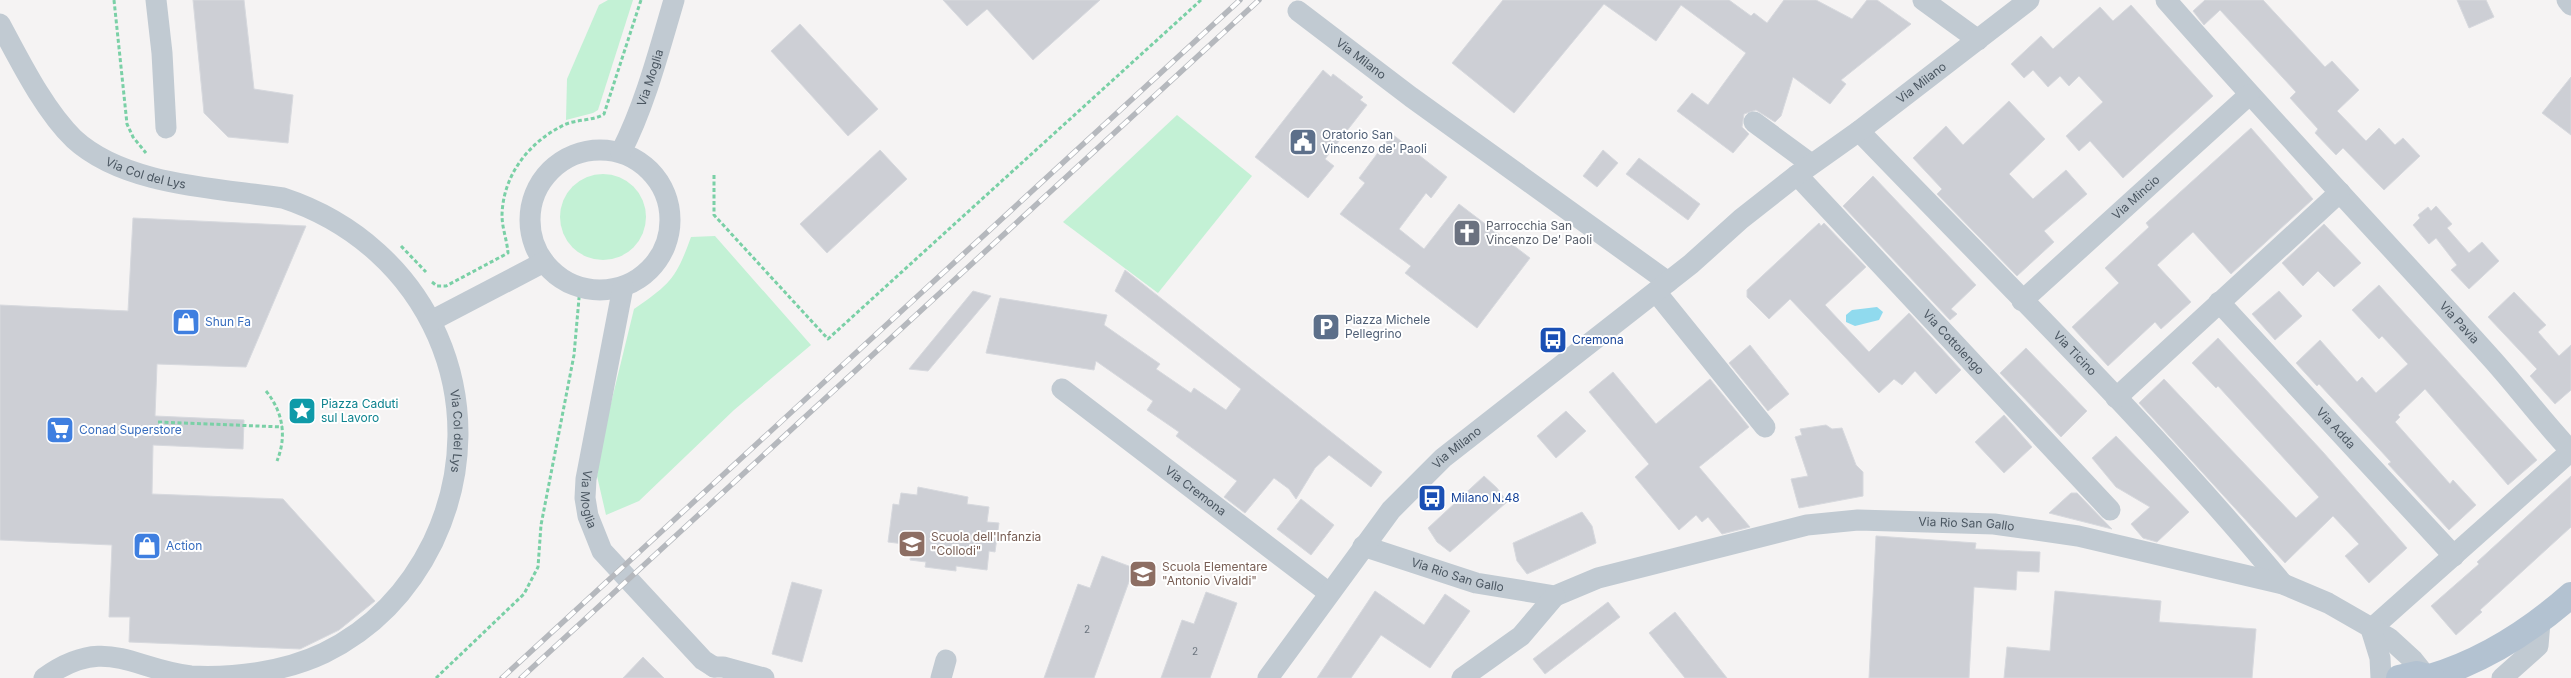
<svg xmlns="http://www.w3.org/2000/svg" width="2571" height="678" viewBox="0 0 2571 678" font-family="Inter,sans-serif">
<rect width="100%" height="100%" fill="#f5f3f3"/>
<g fill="#c3f1d5">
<polygon points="608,0 633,0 598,110 593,113 566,120 567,79 599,5"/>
<polygon points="1177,115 1252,176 1158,293 1063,222"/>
<circle cx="603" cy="217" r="43"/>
<path d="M715,236l96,109 -77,65 -95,91 -33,14 -9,-39 4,-32 33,-135c36,-25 42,-30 57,-72z"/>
</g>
<polygon fill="#90daee" points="1877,307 1883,312 1879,320 1855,326 1846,322 1846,315 1852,310"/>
<g fill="#cdcfd5" stroke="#d7d9de">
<polygon points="193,0 244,0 254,89 293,95 288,143 228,137 204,113"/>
<polygon points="943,0 1100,0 1033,60 987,9 967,26"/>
<polygon points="1503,0 1729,0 1751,16 1754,13 1767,23 1784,0 1816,0 1852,19 1867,0 1877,0 1911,24 1841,80 1846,84 1830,104 1793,77 1781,116 1775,122 1756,110 1744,114 1742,127 1749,134 1733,153 1677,111 1692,93 1708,105 1746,53 1681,5 1656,41 1604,4 1514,113 1452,63"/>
<polygon points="2205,0 2263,0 2325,67 2332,61 2359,90 2337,111 2366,141 2379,128 2395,145 2403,138 2420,156 2384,190 2343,148 2336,155 2315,133 2318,129 2290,98 2296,92 2220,10 2204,25 2193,11"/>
<polygon points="2457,0 2486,0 2494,17 2469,28"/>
<polygon points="2131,5 2213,96 2123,178 2090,141 2079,151 2066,136 2103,102 2079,76 2069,86 2060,76 2048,87 2033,70 2024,78 2011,64 2041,36 2053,49 2100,7 2113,21"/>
<polygon points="800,24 878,109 848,136 771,51"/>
<polygon points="1323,70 1331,77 1333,74 1363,97 1360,100 1367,105 1325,159 1334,166 1308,198 1255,157"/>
<polygon points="2571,77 2571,135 2542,113"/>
<polygon points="2009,101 2045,139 2009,174 2033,199 2066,170 2087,194 2044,231 2054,242 2017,276 1937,194 1942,189 1913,158 1946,126 1963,145"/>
<polygon points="2251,128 2313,199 2231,274 2193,232 2157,265 2191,302 2161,329 2155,322 2108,366 2072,327 2119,283 2105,268 2149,227 2146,223"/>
<polygon points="1392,134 1447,177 1431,198 1426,193 1399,229 1424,249 1459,204 1530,258 1477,328 1405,273 1411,266 1340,214 1365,183 1359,178"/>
<polygon points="880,150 907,179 827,253 800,224"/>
<polygon points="1603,150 1618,163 1597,187 1583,176"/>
<polygon points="1639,158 1700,204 1688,220 1626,174"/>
<polygon points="1873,176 1976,285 1951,309 1957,314 1950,320 1843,206"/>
<polygon points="2436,206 2452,224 2447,228 2469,253 2482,242 2499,261 2469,289 2451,270 2457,265 2436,238 2429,244 2413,225 2420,218 2418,215 2428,207 2431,211"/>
<polygon points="133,218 306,226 246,367 157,364 155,416 244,420 243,449 153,445 152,494 283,499 375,601 339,630 300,649 129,642 130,617 109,617 112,545 0,540 0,305 128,311"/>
<polygon points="1819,223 1821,226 1824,223 1866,267 1825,305 1869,352 1909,313 1961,370 1936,394 1915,371 1902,385 1894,379 1879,393 1790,299 1769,319 1747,297 1747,290"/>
<polygon points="2324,224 2361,263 2334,287 2318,271 2303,286 2282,263"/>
<polygon points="1125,270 1382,472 1371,487 1329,455 1315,468 1296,499 1289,489 1274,478 1245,513 1224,497 1237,481 1176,436 1179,432 1147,410 1153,401 1096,361 1094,370 986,353 1000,298 1107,315 1104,325 1160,364 1156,369 1191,393 1194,388 1226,410 1241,389 1115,291"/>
<polygon points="2379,285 2537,460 2508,485 2425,389 2398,415 2400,417 2395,422 2450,484 2453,480 2476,505 2449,530 2388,464 2391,462 2319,384 2317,386 2296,363 2320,340 2357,382 2362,377 2376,393 2408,364 2382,336 2379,339 2352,310"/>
<polygon points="973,291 991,296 928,371 909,369"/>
<polygon points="2279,291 2302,316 2275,340 2252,314"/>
<polygon points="2514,292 2546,325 2538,332 2559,356 2571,345 2571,390 2555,404 2530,376 2537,369 2488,317"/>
<polygon points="2218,338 2323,452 2407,548 2369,583 2345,556 2359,544 2333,516 2285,563 2139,403 2164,379 2296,518 2319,497 2218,386 2216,388 2192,363"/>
<polygon points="1750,345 1789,394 1768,411 1729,363"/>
<polygon points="2026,348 2087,411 2061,437 2000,373"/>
<polygon points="1613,372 1656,424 1710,379 1749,427 1699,467 1750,527 1722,534 1708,517 1702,522 1696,515 1679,530 1635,477 1649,464 1589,392"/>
<polygon points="1566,411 1586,431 1556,458 1537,436"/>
<polygon points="2004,415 2032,447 2004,473 1975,442"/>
<polygon points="1826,425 1832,429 1842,428 1856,465 1863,472 1863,496 1799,508 1791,479 1808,476 1795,437 1802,435 1800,429"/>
<polygon points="2116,436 2189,512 2157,542 2143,538 2131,524 2150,507 2116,487 2092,458"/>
<polygon points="1484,476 1497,488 1507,502 1450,552 1437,542 1428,528"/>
<polygon points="2571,476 2571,527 2480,610 2482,612 2456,635 2431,606 2479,564 2477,562"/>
<polygon points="918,487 968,497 967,504 989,507 987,522 999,523 995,552 989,551 987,570 956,566 956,571 925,567 926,562 910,560 912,545 888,542 893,504 899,505 901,493 917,495"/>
<polygon points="2071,493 2077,493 2112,529 2049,513"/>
<polygon points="1301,499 1334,525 1311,555 1277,529"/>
<polygon points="1582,512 1592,526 1596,543 1527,574 1517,561 1513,543"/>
<polygon points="1876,536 1976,543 1975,549 2040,552 2039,572 2017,571 2016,590 1974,587 1969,678 1869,678"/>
<polygon points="1102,556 1134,568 1094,678 1044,678 1078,584 1090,588"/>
<polygon points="792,582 822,590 802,662 772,654"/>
<polygon points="1375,591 1424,625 1445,594 1470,611 1430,668 1381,635 1351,678 1317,678"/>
<polygon points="2055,591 2161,601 2159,622 2256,629 2252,678 2004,678 2007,647 2050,651"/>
<polygon points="1206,592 1237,603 1210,678 1161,678 1182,620 1194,624"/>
<polygon points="1608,602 1620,617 1545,674 1533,659"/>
<polygon points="1675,612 1727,678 1685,678 1649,633"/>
<polygon points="643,657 664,678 623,678"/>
</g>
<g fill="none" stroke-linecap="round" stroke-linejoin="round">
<g stroke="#7ad0a6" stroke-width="3" stroke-dasharray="4 2.5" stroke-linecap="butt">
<polyline points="114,0 127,124 133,137 146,153"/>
<polyline points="714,175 714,215 828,339 1201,0"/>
<polyline points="401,246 426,272"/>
<path d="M432,282l5,4h9l62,-33c-1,-13 -6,-25 -6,-38 1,-40 27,-73 62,-90 12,-6 30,-4 40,-11l37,-114"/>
<path d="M266,391c17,21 21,45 11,70"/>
<polyline points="158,422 283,427"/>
<polyline points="436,678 524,594 538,567 541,525 574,355 580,287"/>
</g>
<g stroke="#c1cad2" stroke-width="21">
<polyline points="156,0 162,53 166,128"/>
<polyline points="1923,0 1978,40"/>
<path id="s1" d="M2166,0c107,122 218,239 326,359 27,30 51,63 79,92l-200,178"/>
<polyline points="2567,0 2571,5"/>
<path id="s2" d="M1298,11l113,86 257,185"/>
<path id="s3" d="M0,24c20,37 44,86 74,115 51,47 144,49 209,59 146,48 216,205 150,344 -24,49 -60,87 -109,111 -40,19 -89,25 -133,23 -60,-7 -86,-42 -147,2"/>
<polyline points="1754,122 1811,164"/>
<path id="s4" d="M1859,131c143,149 292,294 424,453"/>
<circle cx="600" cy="220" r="70"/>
<path id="s5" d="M621,152c24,-47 38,-101 53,-152"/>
<path id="s6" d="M1797,175l313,335"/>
<path id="s7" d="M623,287l-37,192 -1,19 3,18 14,35 101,109 11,7"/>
<polyline points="1656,292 1765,427"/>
<path id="s8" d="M2022,301l227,-206"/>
<path id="s9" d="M2219,302l235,254"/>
<polyline points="431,321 544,262"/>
<path id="s10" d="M1062,389l267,204"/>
<polyline points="2116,398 2340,192"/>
<path id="s11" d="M1363,546l113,37 79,13 43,-18 209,-53 51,-5 136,4 84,12 205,48 45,19 61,35 24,22 12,15"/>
<polyline points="2371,629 2380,658 2381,678"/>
<polyline points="714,667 723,667 764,678"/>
<polyline points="941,678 946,660"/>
<path id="s12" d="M1268,678l123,-168 52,-52 248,-194 50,-45 56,-44 62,-44 170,-131"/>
<polyline points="1462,678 1521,636 1555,596"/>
<polyline points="2502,678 2538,646 2540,622"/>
</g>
<g stroke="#b3c2d1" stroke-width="26">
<path d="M2430,677c54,-16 99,-45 141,-82"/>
<polyline points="2399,678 2417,674 2432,678"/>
</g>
<defs>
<g id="rail">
<polyline points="502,678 1240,0"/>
<polyline points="521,678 1259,0"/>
</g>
</defs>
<use href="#rail" stroke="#b5b8bd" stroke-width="5.5"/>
<use href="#rail" stroke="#fff" stroke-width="4" stroke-dasharray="11" stroke-linecap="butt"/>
</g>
<defs>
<symbol id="civic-square" viewBox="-11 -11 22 22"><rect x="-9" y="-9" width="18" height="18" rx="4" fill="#5c6f8a" stroke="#fff"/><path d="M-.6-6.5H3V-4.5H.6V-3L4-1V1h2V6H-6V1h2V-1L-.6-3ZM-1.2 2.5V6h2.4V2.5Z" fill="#fff"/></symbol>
<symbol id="church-square" viewBox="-11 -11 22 22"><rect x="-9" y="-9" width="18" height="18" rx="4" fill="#6b7280" stroke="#fff"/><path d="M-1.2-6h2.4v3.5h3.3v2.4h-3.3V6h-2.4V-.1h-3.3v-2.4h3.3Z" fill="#fff"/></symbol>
<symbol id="shop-square" viewBox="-11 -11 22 22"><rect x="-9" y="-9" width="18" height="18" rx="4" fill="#3f7fe0" stroke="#fff"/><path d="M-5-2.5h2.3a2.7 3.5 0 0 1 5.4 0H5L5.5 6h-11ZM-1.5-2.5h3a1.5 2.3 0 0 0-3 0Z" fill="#fff"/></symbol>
<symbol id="parking-square" viewBox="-11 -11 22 22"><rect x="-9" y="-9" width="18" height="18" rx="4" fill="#5c6f8a" stroke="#fff"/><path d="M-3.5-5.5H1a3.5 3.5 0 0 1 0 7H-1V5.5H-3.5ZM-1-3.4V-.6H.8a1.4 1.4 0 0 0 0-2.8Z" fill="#fff"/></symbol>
<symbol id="bus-square" viewBox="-11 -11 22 22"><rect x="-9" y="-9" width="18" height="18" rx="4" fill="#1a4fb4" stroke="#fff"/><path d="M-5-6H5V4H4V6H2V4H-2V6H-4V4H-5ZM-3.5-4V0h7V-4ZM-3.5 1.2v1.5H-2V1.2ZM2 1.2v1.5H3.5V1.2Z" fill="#fff"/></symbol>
<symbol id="sight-square" viewBox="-11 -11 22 22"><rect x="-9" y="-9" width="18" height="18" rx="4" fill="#0f9aa8" stroke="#fff"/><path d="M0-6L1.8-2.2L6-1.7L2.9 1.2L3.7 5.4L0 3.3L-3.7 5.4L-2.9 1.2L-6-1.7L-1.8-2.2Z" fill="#fff"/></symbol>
<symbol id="supermarket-square" viewBox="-11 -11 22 22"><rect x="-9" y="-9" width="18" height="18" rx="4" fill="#3f7fe0" stroke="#fff"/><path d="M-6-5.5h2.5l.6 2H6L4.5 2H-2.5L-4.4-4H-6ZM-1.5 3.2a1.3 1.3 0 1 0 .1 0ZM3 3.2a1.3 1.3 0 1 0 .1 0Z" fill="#fff"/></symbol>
<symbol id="school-square" viewBox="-11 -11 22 22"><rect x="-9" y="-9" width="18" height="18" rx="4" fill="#8d6e63" stroke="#fff"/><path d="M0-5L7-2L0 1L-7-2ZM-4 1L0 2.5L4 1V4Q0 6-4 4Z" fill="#fff"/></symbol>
</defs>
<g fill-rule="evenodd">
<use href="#civic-square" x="1287" y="126" width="32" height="32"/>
<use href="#church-square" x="1451" y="217" width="32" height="32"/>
<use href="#shop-square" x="170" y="306" width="32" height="32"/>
<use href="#parking-square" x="1310" y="311" width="32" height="32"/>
<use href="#bus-square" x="1537" y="324" width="32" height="32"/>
<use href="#sight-square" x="286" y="395" width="32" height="32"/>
<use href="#supermarket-square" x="44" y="414" width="32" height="32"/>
<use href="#bus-square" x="1416" y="482" width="32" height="32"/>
<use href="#school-square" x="896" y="528" width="32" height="32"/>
<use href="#shop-square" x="131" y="530" width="32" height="32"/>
<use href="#school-square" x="1127" y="558" width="32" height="32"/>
</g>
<g text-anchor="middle" stroke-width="4" stroke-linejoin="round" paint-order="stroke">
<g font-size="10" fill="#6b747e">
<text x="1087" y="633">2</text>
<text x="1195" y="655">2</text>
</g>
<g font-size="12" fill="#4a5661" stroke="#fff">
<text dy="4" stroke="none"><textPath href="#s2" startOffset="79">Via Milano</textPath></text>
<text dy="4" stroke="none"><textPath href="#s5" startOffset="80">Via Moglia</textPath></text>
<text dy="4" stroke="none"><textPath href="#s12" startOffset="890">Via Milano</textPath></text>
<text dy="4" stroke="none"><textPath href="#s3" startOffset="218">Via Col del Lys</textPath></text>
<text dy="4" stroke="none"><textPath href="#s8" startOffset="154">Via Mincio</textPath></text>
<text dy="4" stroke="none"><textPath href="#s1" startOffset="436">Via Pavia</textPath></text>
<text dy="4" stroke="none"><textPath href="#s6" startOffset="229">Via Cottolengo</textPath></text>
<text dy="4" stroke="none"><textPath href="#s4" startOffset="310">Via Ticino</textPath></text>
<text dy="4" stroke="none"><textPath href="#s9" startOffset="172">Via Adda</textPath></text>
<text dy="4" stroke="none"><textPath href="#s3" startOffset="669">Via Col del Lys</textPath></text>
<text dy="4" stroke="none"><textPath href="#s12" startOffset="299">Via Milano</textPath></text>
<text dy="4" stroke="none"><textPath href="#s10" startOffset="168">Via Cremona</textPath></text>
<text dy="4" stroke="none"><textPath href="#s7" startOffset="216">Via Moglia</textPath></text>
<text dy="4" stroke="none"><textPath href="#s11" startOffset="621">Via Rio San Gallo</textPath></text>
<text dy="4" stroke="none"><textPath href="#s11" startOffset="99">Via Rio San Gallo</textPath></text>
</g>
<g font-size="12" fill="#4e5e75" stroke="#fff" text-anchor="start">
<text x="1322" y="139">Oratorio San<tspan x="1322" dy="14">Vincenzo de' Paoli</tspan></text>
<text x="1345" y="324">Piazza Michele<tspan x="1345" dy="14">Pellegrino</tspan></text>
</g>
<g font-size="12" fill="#5b616d" stroke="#fff" text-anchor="start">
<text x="1486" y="230">Parrocchia San<tspan x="1486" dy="14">Vincenzo De' Paoli</tspan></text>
</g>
<g font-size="12" fill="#366cbe" stroke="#fff" text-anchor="start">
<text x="205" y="326">Shun Fa</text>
<text x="79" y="434">Conad Superstore</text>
<text x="166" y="550">Action</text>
</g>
<g font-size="12" fill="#164399" stroke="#fff" text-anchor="start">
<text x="1572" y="344">Cremona</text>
<text x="1451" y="502">Milano N.48</text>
</g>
<g font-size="12" fill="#0d838f" stroke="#fff" text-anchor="start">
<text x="321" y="408">Piazza Caduti<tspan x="321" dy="14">sul Lavoro</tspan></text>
</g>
<g font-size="12" fill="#785e54" stroke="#fff" text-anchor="start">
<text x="931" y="541">Scuola dell'Infanzia<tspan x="931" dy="14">"Collodi"</tspan></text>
<text x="1162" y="571">Scuola Elementare<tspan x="1162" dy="14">"Antonio Vivaldi"</tspan></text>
</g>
</g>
</svg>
